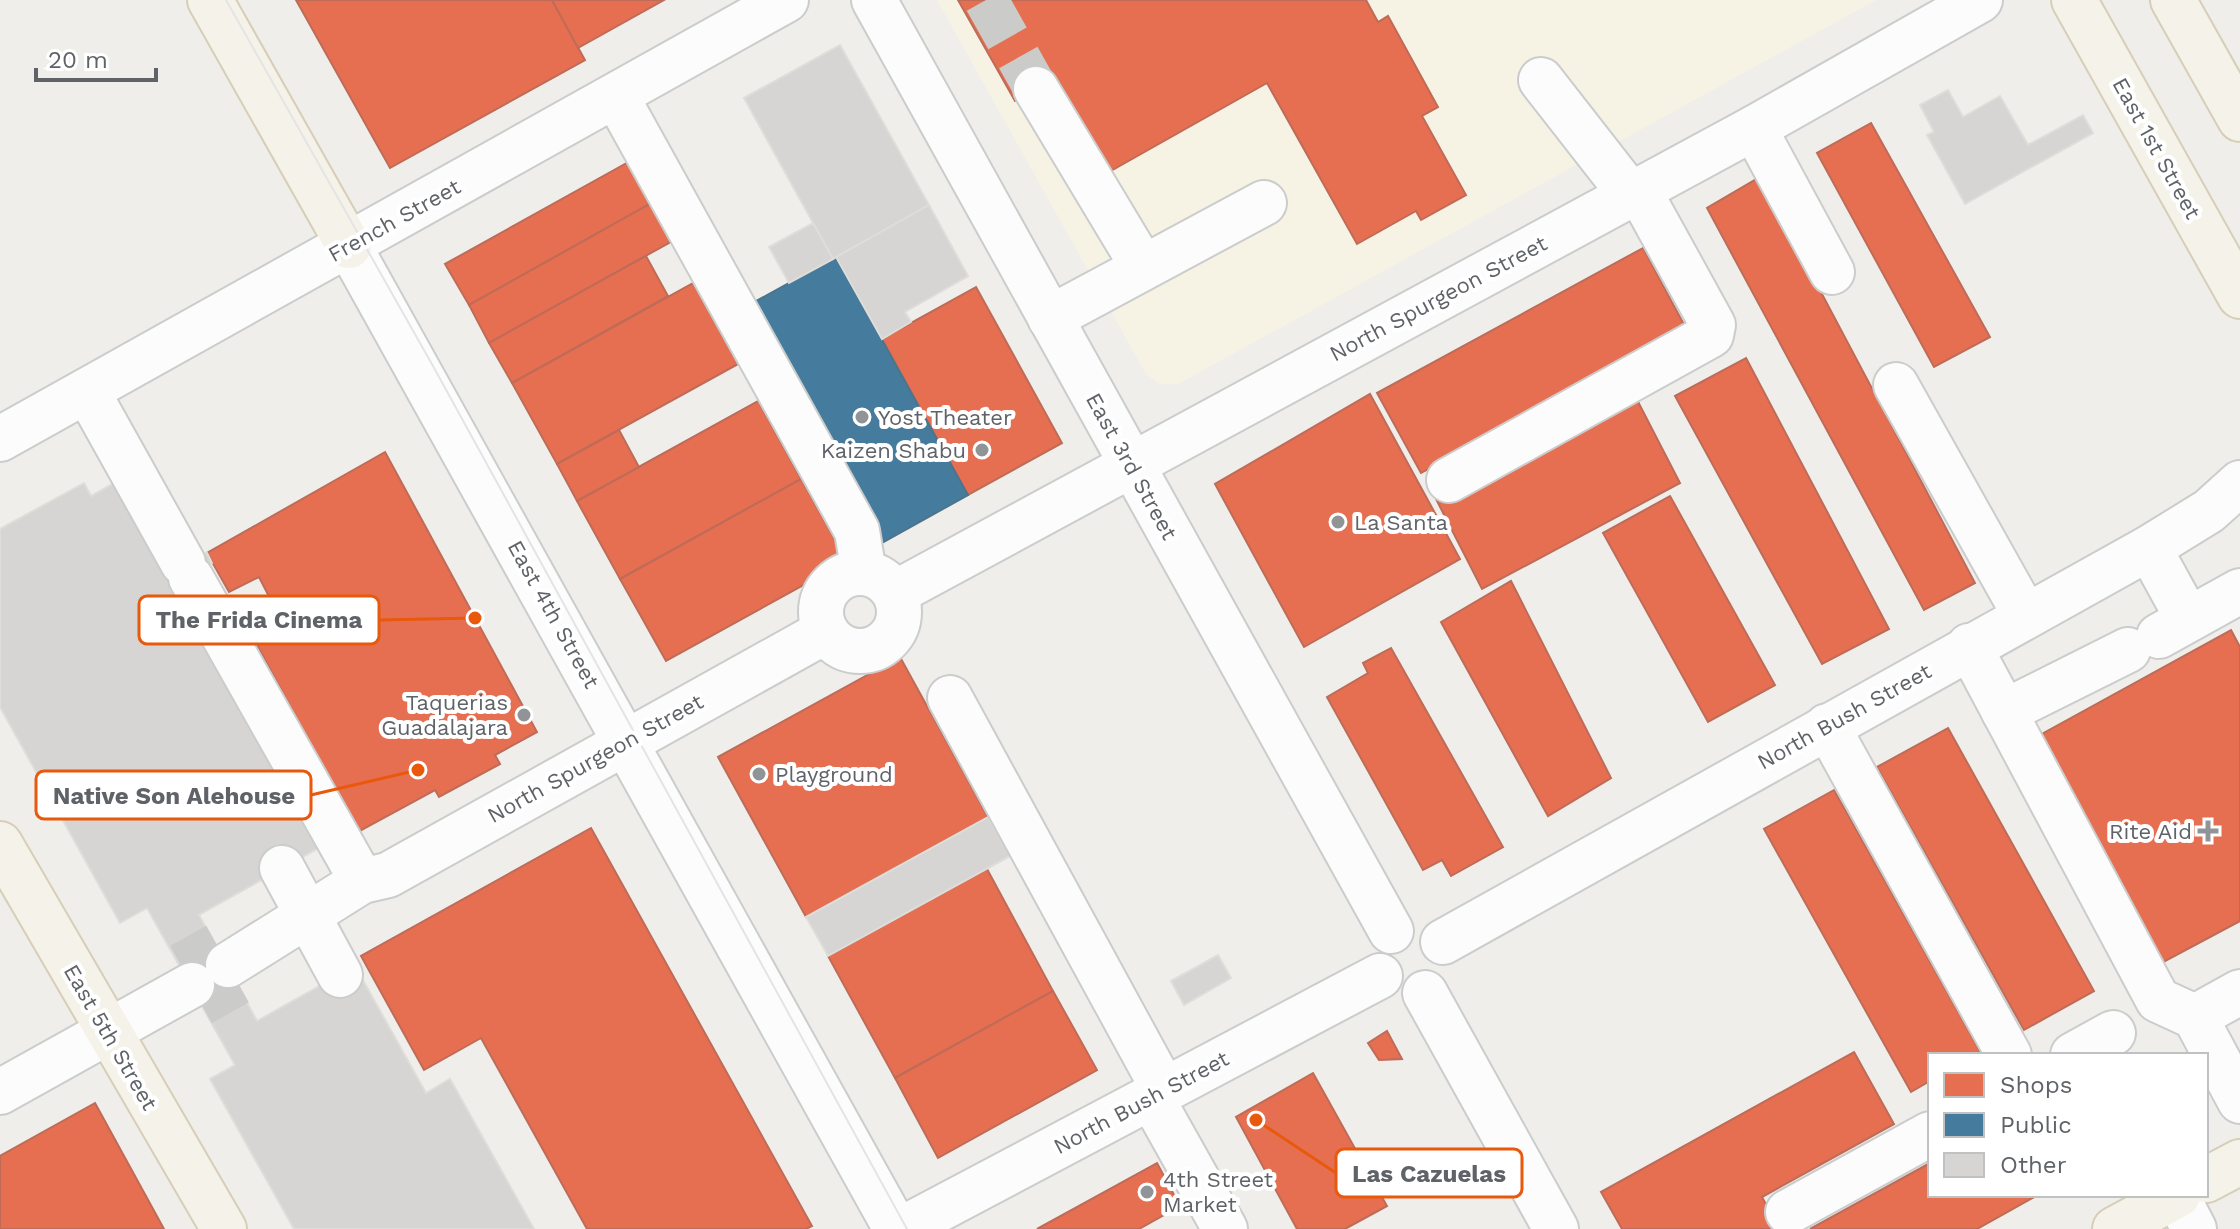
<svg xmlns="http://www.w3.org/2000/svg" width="2240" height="1229" viewBox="0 0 2240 1229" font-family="'Work Sans',sans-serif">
<rect width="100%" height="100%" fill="#efeeea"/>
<polygon fill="#f7f3e4" points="937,0 1876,0 1178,384 1160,384 1146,374"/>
<g fill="#e76f51" stroke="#be6b58" stroke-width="2">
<polygon points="296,0 552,0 585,60 390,168"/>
<polygon points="552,0 664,0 578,48"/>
<polygon points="958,0 1366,0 1378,22 1388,16 1438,107 1422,116 1466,195 1421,220 1416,211 1357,244 1267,83 1109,172 1056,78 1015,101"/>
<polygon points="1871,123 1990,337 1934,367 1817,153"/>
<polygon points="632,160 655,201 469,305 445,264"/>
<polygon points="1760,177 1975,583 1924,610 1707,208"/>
<polygon points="655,201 676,239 489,343 469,305"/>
<polygon points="1643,248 1688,332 1421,473 1377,393"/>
<polygon points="646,256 668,296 512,383 489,343"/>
<polygon points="693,283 738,364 557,464 512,383"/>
<polygon points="976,287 1062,443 968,495 882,339"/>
<polygon points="1746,358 1889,629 1822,664 1675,396"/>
<polygon points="1633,392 1680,483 1482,589 1436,499"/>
<polygon points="1370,394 1460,559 1304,647 1215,484"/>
<polygon points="758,401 801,479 620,579 577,501"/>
<polygon points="619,430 639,467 577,501 557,464"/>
<polygon points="385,452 537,732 495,755 500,764 439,797 435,790 358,832 249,630 278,614 259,577 229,592 207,553"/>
<polygon points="801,479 847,561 666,661 620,579"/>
<polygon points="1670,496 1775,685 1708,722 1603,533"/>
<polygon points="1511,581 1611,778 1548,816 1441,622"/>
<polygon points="2231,630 2240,647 2240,921 2156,966 2031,740"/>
<polygon points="1391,648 1503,847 1451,876 1442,860 1423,870 1327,697 1368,673 1363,663"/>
<polygon points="900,657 988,817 806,917 718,757"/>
<polygon points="1948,728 2094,991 2024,1030 1877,767"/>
<polygon points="1834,790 1981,1053 1930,1055 1930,1081 1911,1092 1764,829"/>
<polygon points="591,828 812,1226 806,1229 587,1229 481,1038 424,1070 361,956"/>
<polygon points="987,869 1053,991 895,1078 828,956"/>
<polygon points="1053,991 1097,1070 938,1158 895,1078"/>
<polygon points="1387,1031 1402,1059 1379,1060 1368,1043"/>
<polygon points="1854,1052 1894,1124 1762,1197 1779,1229 1622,1229 1601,1192"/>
<polygon points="1313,1073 1387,1206 1345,1229 1297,1229 1236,1117"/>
<polygon points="95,1103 164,1229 0,1229 0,1156"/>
<polygon points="1157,1163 1180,1206 1139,1229 1037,1229"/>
<polygon points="1930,1163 1930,1195 2038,1195 1977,1229 1810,1229"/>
</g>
<polygon fill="#457b9d" stroke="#4d748d" stroke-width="2" points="836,257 968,495 873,548 740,310"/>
<g fill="#d6d5d3" stroke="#deddd9" stroke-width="2">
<polygon points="840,45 929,205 833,259 744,98"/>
<polygon points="1948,90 1963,117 2000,96 2028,145 2083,115 2093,133 1965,204 1927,135 1934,132 1920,105"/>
<polygon points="929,205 968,276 905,312 911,322 882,339 836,257"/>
<polygon points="813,223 833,259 789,283 769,247"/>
<polygon points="119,480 171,573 207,553 212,563 178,583 324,845 199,915 257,1021 355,966 426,1093 450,1079 534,1229 294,1229 210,1079 235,1065 147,908 120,923 0,707 0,529 84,483 91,496"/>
<polygon points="988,817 1010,856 828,956 806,917"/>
<polygon points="1218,955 1231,978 1184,1005 1171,981"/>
</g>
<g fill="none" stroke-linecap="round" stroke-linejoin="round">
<g stroke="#cbcbca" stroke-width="44" stroke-dasharray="44 22" stroke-linecap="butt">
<polyline points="986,0 1036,89"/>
<polyline points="181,965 217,945"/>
<polyline points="201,1004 238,983"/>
</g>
<defs>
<g id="minor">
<polyline points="874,0 1391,931"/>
<polyline points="1541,80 1630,194"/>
<polyline points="1036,89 1143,267"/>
<polyline points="616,96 857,531 864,573"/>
<polyline points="1754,128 1832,272"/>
<polyline points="349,246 896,1229"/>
<polyline points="1050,318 1264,203"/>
<polyline points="1896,385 2025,615"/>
<polyline points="87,391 183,563"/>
<polyline points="0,439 786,0"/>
<polyline points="1449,480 1711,335 1713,325 1638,189"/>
<polyline points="2149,548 2188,619"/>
<circle cx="860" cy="612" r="39"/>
<polyline points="191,578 362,881"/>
<polyline points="895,593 1754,128 1980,0"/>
<polyline points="2159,636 2240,591"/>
<polyline points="1969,646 2158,1000 2195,1017 2240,1101"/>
<polyline points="950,698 1164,1090"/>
<polyline points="2004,712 2128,650"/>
<polyline points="1827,726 2009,1055"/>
<polyline points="282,868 340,975"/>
<polyline points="1443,942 2149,548 2209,511 2240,483"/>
<polyline points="228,965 362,881 388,875 826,631"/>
<polyline points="1425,993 1556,1229"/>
<polyline points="2195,1017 2240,992"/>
<polyline points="2073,1055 2113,1033"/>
<polyline points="0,1092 192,985"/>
<polyline points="1151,1097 1225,1229"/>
<polyline points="2177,1196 2194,1229"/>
<polyline points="1788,1212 1930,1134"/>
<polyline points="902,1229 1380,976"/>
</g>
<g id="major">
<polyline points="210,0 349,246"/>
<polyline points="2074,0 2240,296"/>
<polyline points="2173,0 2240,119"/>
<polyline points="0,844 224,1229"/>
<polyline points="2206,1180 2240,1162"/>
<polyline points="2115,1229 2178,1195"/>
</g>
</defs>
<use href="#minor" stroke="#cbcccc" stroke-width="48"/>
<use href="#major" stroke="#d7ceb8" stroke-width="48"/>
<use href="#minor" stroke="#fdfcfc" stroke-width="44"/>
<use href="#major" stroke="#f4f2e9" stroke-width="44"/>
<polyline stroke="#e4e4e4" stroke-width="2" points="226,0 433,366 907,1229"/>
</g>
<g fill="#919496" stroke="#fff" stroke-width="3">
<circle cx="862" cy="417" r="8"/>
<circle cx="982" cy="450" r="8"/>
<circle cx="1338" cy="522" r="8"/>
<circle cx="524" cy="715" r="8"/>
<circle cx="759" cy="774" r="8"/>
<path d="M2204 819h8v8h8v8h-8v8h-8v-8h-8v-8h8z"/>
<circle cx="1147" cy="1192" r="8"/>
</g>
<g text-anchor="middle" stroke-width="8" stroke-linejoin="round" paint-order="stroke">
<g font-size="22" fill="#5f6368" stroke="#fff">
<text transform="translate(2157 148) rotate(61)" y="8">East 1st Street</text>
<text transform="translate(394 220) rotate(-29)" y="8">French Street</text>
<text transform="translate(1438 298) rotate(-28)" y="8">North Spurgeon Street</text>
<text transform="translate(1132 466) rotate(61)" y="8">East 3rd Street</text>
<text transform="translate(554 614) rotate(61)" y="8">East 4th Street</text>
<text transform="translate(1844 716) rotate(-29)" y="8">North Bush Street</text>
<text transform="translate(595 758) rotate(-29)" y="8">North Spurgeon Street</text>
<text transform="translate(111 1037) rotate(60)" y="8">East 5th Street</text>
<text transform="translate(1141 1102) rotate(-28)" y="8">North Bush Street</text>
</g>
<g font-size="22" fill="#5f6368" stroke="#fff" text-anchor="start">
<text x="878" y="425">Yost Theater</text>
<text x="966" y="458" text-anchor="end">Kaizen Shabu</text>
<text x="1354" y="530">La Santa</text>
<text x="508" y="710" text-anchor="end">Taquerias<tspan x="508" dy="25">Guadalajara</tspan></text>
<text x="775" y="782">Playground</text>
<text x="2192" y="839" text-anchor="end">Rite Aid</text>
<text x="1163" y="1187">4th Street<tspan x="1163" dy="25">Market</tspan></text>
</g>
</g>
<path fill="none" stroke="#e8590c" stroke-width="3" d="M475 618L379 620M418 770L311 795M1256 1120L1336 1173"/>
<g fill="#e8590c" stroke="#fff" stroke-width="3">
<circle cx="475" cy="618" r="8"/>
<circle cx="418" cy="770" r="8"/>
<circle cx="1256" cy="1120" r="8"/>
</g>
<g fill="#fff" stroke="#e8590c" stroke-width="3">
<rect x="139" y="596" width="240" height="48" rx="8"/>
<rect x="36" y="771" width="275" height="48" rx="8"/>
<rect x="1336" y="1149" width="186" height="48" rx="8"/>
</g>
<g font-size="24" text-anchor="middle" font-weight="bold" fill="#5f6368">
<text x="259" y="628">The Frida Cinema</text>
<text x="174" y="804">Native Son Alehouse</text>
<text x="1429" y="1182">Las Cazuelas</text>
</g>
<rect x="1928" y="1053" width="280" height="144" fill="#ffffff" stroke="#bfc1c3" stroke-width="2"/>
<rect x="1944" y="1073" width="40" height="24" fill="#e76f51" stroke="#bfc1c3" stroke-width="2"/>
<text x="2000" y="1093" font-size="24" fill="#5f6368">Shops</text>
<rect x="1944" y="1113" width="40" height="24" fill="#457b9d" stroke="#bfc1c3" stroke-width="2"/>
<text x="2000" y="1133" font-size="24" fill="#5f6368">Public</text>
<rect x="1944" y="1153" width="40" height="24" fill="#d6d5d3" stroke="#bfc1c3" stroke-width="2"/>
<text x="2000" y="1173" font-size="24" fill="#5f6368">Other</text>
<path d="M36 68v12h120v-12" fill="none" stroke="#5f6368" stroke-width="4"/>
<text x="48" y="68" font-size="24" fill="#5f6368" stroke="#ffffff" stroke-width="6" paint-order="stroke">20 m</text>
</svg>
